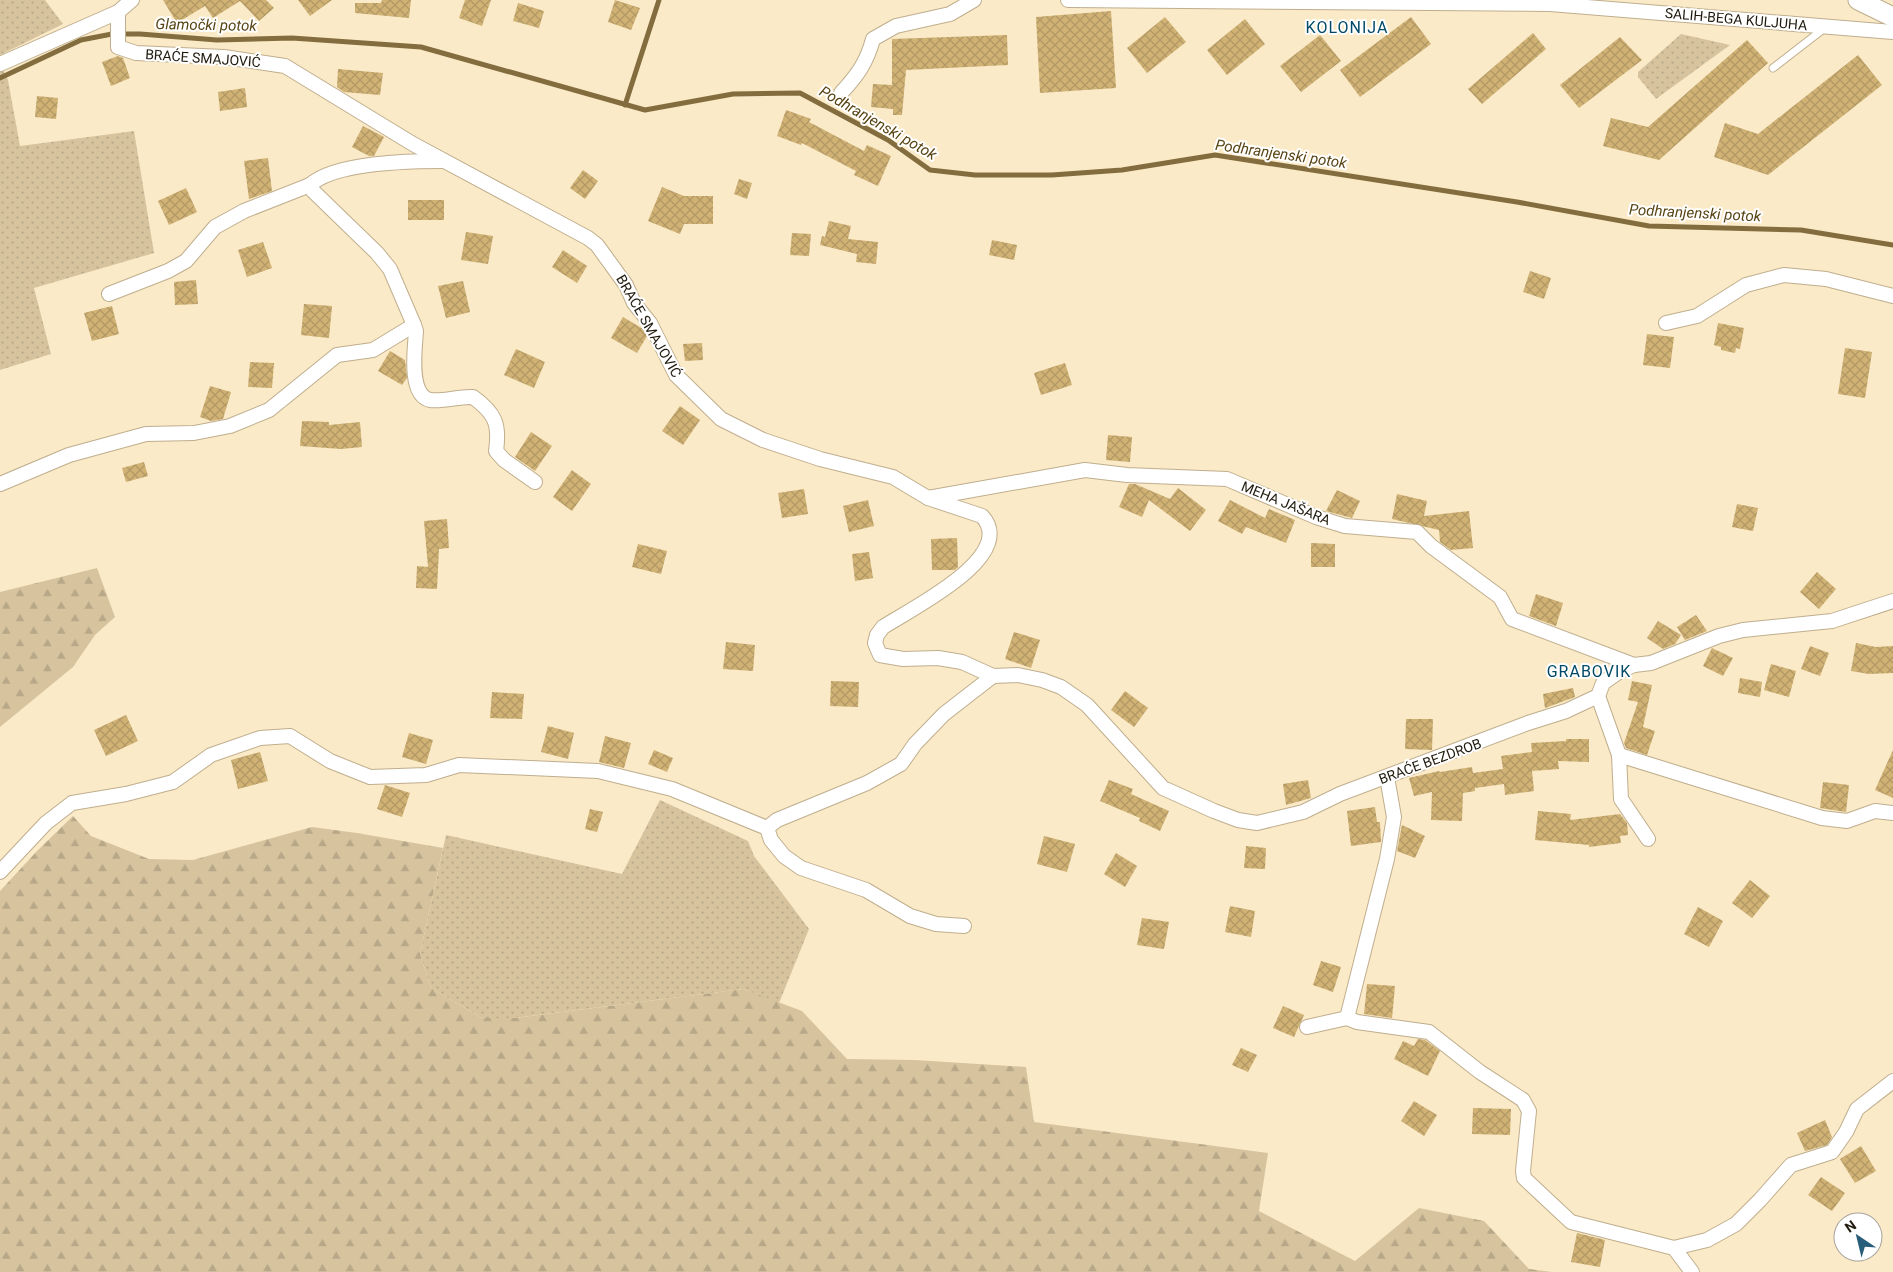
<svg xmlns="http://www.w3.org/2000/svg" width="1893" height="1272" viewBox="0 0 1893 1272" font-family="Roboto,sans-serif">
<defs>
<pattern id="grass-dots" width="8" height="8" patternUnits="userSpaceOnUse" patternTransform="scale(1.25)"><rect width="8" height="8" fill="#d7c49f"/><path d="M2 2h.1M6 6h.1" fill="none" stroke="#b8a888" stroke-width="1.8" stroke-linecap="round"/></pattern>
<pattern id="forest-firs" width="22" height="20" patternUnits="userSpaceOnUse" patternTransform="scale(1.25)"><rect width="22" height="20" fill="#d7c49f"/><path d="M5 1l3.5 6h-7zM16 11l3.5 6h-7z" fill="#b8a888"/></pattern>
<pattern id="building-cross-hatch" width="8" height="8" patternUnits="userSpaceOnUse" patternTransform="scale(1.25)"><rect width="8" height="8" fill="#d0b275"/><path d="M0 0l8 8M0 8l8-8" fill="none" stroke="#b29864"/></pattern>
</defs>
<rect width="100%" height="100%" fill="#fbeac7"/>
<g fill="url(#grass-dots)">
<polygon points="0,0 45,0 63,24 0,55"/>
<polygon points="1681,34 1730,45 1656,99 1638,77 1638,72"/>
<polygon points="3,70 8,80 20,146 134,131 154,253 34,288 51,354 0,370 0,71"/>
<polygon points="660,800 748,841 754,856 809,929 779,1003 743,989 514,1018 482,1018 431,988 420,954 446,835 622,874"/>
</g>
<g fill="url(#forest-firs)">
<polygon points="97,568 115,617 95,635 73,667 0,727 0,592"/>
<polygon points="73,816 91,836 149,859 193,860 312,827 357,833 443,848 420,954 431,988 482,1018 515,1018 743,989 802,1011 847,1059 915,1060 1026,1067 1034,1122 1268,1153 1259,1211 1355,1261 1419,1208 1484,1221 1529,1269 1552,1272 0,1272 0,891 37,851"/>
</g>
<g fill="none" stroke-linecap="round" stroke-linejoin="round">
<g stroke="#836d3f" stroke-width="5">
<polyline points="0,78 81,40 112,34 140,34 217,40 292,38 421,47 645,110 733,94 800,93 888,140 930,170 975,175 1052,175 1122,170 1215,155 1517,202 1649,226 1801,230 1893,245"/>
<polyline points="625,105 659,0"/>
</g>
</g>
<g fill="url(#building-cross-hatch)">
<polygon points="163,0 266,0 274,8 259,21 240,1 213,18 205,6 177,23"/>
<polygon points="298,0 332,0 310,16"/>
<polygon points="382,0 411,0 409,18 355,13 355,3 381,3"/>
<polygon points="465,0 491,0 482,26 459,18"/>
<polygon points="615,0 640,8 631,30 608,22"/>
<polygon points="518,3 544,11 539,28 513,21"/>
<polygon points="1111,11 1116,88 1040,93 1036,17"/>
<polygon points="1165,17 1186,42 1147,73 1127,48"/>
<polygon points="1411,17 1431,44 1360,97 1340,70"/>
<polygon points="1245,19 1265,44 1227,75 1207,50"/>
<polygon points="1533,33 1546,49 1482,104 1468,89"/>
<polygon points="1007,35 1008,65 906,70 902,115 893,115 893,109 871,107 873,84 892,85 892,39"/>
<polygon points="1320,35 1341,61 1301,92 1280,66"/>
<polygon points="1620,37 1642,60 1579,108 1560,85"/>
<polygon points="1747,40 1768,63 1659,160 1603,146 1611,118 1648,127"/>
<polygon points="1858,55 1882,85 1768,175 1714,157 1725,123 1758,134"/>
<polygon points="118,56 123,58 130,78 111,86 102,62"/>
<polygon points="338,69 383,73 380,95 344,92 337,87"/>
<polygon points="245,88 247,107 220,111 218,92"/>
<polygon points="37,96 58,98 56,119 35,117"/>
<polygon points="786,110 811,119 809,122 864,151 867,145 891,156 878,186 854,175 856,171 802,143 801,145 777,136"/>
<polygon points="363,126 384,137 374,156 369,156 352,147"/>
<polygon points="268,158 272,191 249,199 244,161"/>
<polygon points="583,170 598,181 585,199 570,188"/>
<polygon points="739,179 752,183 747,199 734,194"/>
<polygon points="662,187 684,196 713,196 713,224 684,224 680,234 648,221"/>
<polygon points="186,188 197,212 169,225 158,201"/>
<rect x="408" y="200" width="36" height="20"/>
<polygon points="829,221 851,226 848,239 878,242 876,264 856,262 857,254 820,245 822,236 825,237"/>
<polygon points="466,232 493,236 488,264 461,260"/>
<polygon points="792,233 811,234 809,256 790,255"/>
<polygon points="992,240 1017,245 1014,260 989,255"/>
<polygon points="263,242 272,268 247,277 238,250"/>
<polygon points="563,250 587,266 577,283 552,267"/>
<polygon points="1530,271 1551,278 1544,299 1523,292"/>
<polygon points="196,280 198,304 175,305 174,282"/>
<polygon points="463,281 470,312 446,318 438,286"/>
<polygon points="304,304 332,306 329,338 301,335"/>
<polygon points="112,306 119,334 92,341 84,313"/>
<polygon points="623,317 643,329 647,336 637,353 611,338"/>
<polygon points="1718,323 1744,328 1740,349 1736,348 1735,353 1721,350 1721,347 1714,345"/>
<polygon points="1647,334 1674,337 1670,368 1643,365"/>
<polygon points="702,343 703,360 685,361 683,344"/>
<polygon points="1845,348 1872,352 1865,398 1838,394"/>
<polygon points="516,349 545,362 534,388 504,375"/>
<polygon points="390,351 405,360 407,378 402,385 378,371"/>
<polygon points="250,362 274,363 272,388 248,387"/>
<polygon points="1065,363 1072,385 1041,395 1034,373"/>
<polygon points="210,386 231,392 223,419 211,421 200,417"/>
<polygon points="680,406 700,420 683,445 662,431"/>
<polygon points="302,421 329,422 329,425 360,422 362,447 341,449 300,446"/>
<polygon points="531,432 552,446 535,471 515,457"/>
<polygon points="1108,435 1132,437 1130,462 1106,460"/>
<polygon points="144,462 148,476 126,482 122,468"/>
<polygon points="572,470 591,484 572,511 553,497"/>
<polygon points="1129,484 1135,484 1170,499 1178,488 1206,510 1190,531 1149,500 1142,517 1119,507"/>
<polygon points="804,489 808,514 782,518 778,493"/>
<polygon points="1337,490 1360,501 1352,518 1326,511"/>
<polygon points="1397,494 1427,501 1424,516 1469,511 1473,548 1451,550 1440,542 1439,530 1392,519"/>
<polygon points="868,500 874,526 849,532 843,506"/>
<polygon points="1230,500 1265,518 1269,509 1295,520 1286,543 1246,527 1242,534 1218,521"/>
<polygon points="1737,504 1758,508 1753,531 1732,527"/>
<polygon points="447,519 449,548 439,549 437,589 416,588 417,566 428,567 424,521"/>
<polygon points="957,538 958,567 955,570 932,570 931,539"/>
<polygon points="1311,543 1335,544 1335,567 1311,567"/>
<polygon points="638,544 667,551 661,574 632,567"/>
<polygon points="869,552 873,578 855,581 852,554"/>
<polygon points="1817,572 1836,589 1819,609 1800,592"/>
<polygon points="1536,594 1563,603 1556,626 1529,616"/>
<polygon points="1696,615 1707,631 1685,640 1677,627"/>
<polygon points="1658,621 1681,635 1675,644 1663,649 1647,638"/>
<polygon points="1014,632 1040,640 1031,668 1005,659"/>
<polygon points="726,642 755,645 753,671 723,669"/>
<polygon points="1856,643 1876,647 1893,646 1893,673 1869,674 1851,671"/>
<polygon points="1810,646 1829,653 1820,676 1801,669"/>
<polygon points="1712,648 1733,658 1723,676 1703,666"/>
<polygon points="1771,664 1796,671 1789,697 1764,690"/>
<polygon points="1740,678 1762,682 1760,697 1738,693"/>
<polygon points="831,681 859,682 858,707 830,706"/>
<polygon points="1632,681 1652,685 1643,727 1655,731 1647,755 1626,748 1624,743 1638,702 1628,700"/>
<polygon points="1573,688 1575,697 1545,708 1543,694"/>
<polygon points="1125,691 1148,708 1134,727 1111,710"/>
<polygon points="492,692 524,694 522,719 490,718"/>
<polygon points="126,715 138,741 106,756 94,730"/>
<polygon points="1406,719 1433,719 1432,750 1405,749"/>
<polygon points="548,726 574,733 568,759 541,752"/>
<polygon points="409,733 433,740 426,764 402,757"/>
<polygon points="605,736 631,743 624,768 599,762"/>
<polygon points="1566,739 1589,739 1589,762 1558,761 1559,769 1532,771 1534,791 1505,795 1504,784 1475,788 1475,791 1463,793 1462,821 1431,820 1432,792 1414,796 1409,778 1439,771 1440,772 1472,767 1473,773 1503,769 1501,756 1532,752 1531,743 1566,741"/>
<polygon points="654,750 673,758 667,772 648,764"/>
<polygon points="1893,750 1893,798 1875,790"/>
<polygon points="260,752 268,781 238,789 231,760"/>
<polygon points="1109,780 1133,789 1131,794 1169,811 1160,831 1139,821 1140,818 1100,801"/>
<polygon points="1308,780 1311,798 1286,805 1283,784"/>
<polygon points="1823,782 1849,785 1846,812 1820,808"/>
<polygon points="385,785 410,793 402,817 377,809"/>
<polygon points="1375,807 1377,822 1380,822 1381,842 1351,846 1347,811"/>
<polygon points="590,809 603,812 597,832 585,829"/>
<polygon points="1538,811 1571,814 1570,820 1620,814 1627,823 1628,835 1620,836 1621,843 1589,847 1589,845 1535,840"/>
<polygon points="1402,825 1425,836 1415,858 1397,851"/>
<polygon points="1044,836 1075,844 1067,872 1037,864"/>
<polygon points="1246,846 1266,848 1265,869 1244,868"/>
<polygon points="1116,853 1137,866 1125,887 1104,874"/>
<polygon points="1750,880 1770,896 1752,918 1732,903"/>
<polygon points="1230,906 1255,911 1251,937 1225,932"/>
<polygon points="1698,907 1723,921 1709,947 1684,934"/>
<polygon points="1142,918 1169,922 1164,949 1137,945"/>
<polygon points="1321,961 1341,967 1333,992 1313,985"/>
<polygon points="1367,984 1395,986 1392,1018 1364,1014"/>
<polygon points="1283,1006 1304,1015 1294,1037 1273,1028"/>
<polygon points="1418,1039 1425,1040 1440,1051 1428,1076 1394,1059 1403,1041 1414,1046"/>
<polygon points="1241,1048 1257,1055 1248,1072 1232,1065"/>
<polygon points="1414,1101 1437,1115 1424,1136 1401,1121"/>
<polygon points="1473,1108 1511,1109 1510,1135 1472,1134"/>
<polygon points="1825,1120 1832,1137 1827,1145 1805,1151 1797,1133"/>
<polygon points="1861,1146 1876,1171 1855,1183 1840,1159"/>
<polygon points="1821,1177 1845,1193 1832,1211 1808,1195"/>
<polygon points="1577,1233 1605,1240 1600,1267 1571,1262"/>
</g>
<g fill="none" stroke-linecap="round" stroke-linejoin="round">
<defs>
<polyline id="service" points="1773,68 1826,27"/>
<g id="minor">
<polyline points="1068,0 1550,4 1893,32"/>
<path d="M118,12v35l18,6 88,4 61,9 128,78 175,94 9,7 29,40 8,18 16,20 26,52 45,44 42,21 57,19 73,18 35,21 54,18c37,40 -71,93 -99,111l-6,8 -2,8 5,12 23,4 35,-1 24,4 31,14 25,-1 24,5 19,7 26,18 76,83 51,23 24,9 19,3 46,-11 37,-18 188,-71 38,-12 32,-15 5,-13 17,-12 14,-6 17,-2 68,-27 24,-6 89,-9 61,-20"/>
<polyline points="0,64 118,12 132,0"/>
<path d="M841,93c16,-17 26,-31 32,-54l23,-13 54,-12 24,-14"/>
<polyline points="109,294 168,271 186,261 215,227 244,211 310,185"/>
<polyline points="1666,323 1697,316 1746,285 1784,275 1826,279 1893,296"/>
<path d="M414,325l2,6c-1,17 -8,64 14,69 14,2 29,-4 43,-3 22,16 27,27 23,54l8,9 31,22"/>
<path d="M0,484l69,-29 77,-21 48,-1 36,-7 39,-16 68,-55 36,-5 41,-25 -24,-56 -13,-16 -64,-62 -3,-6c25,-23 100,-24 134,-24"/>
<polyline points="928,498 1085,470 1127,475 1227,479 1316,517 1345,526 1417,532 1431,546 1500,597 1512,619 1634,665"/>
<polyline points="1598,696 1619,755 1621,799 1648,839"/>
<polyline points="1619,755 1822,818 1847,821 1875,811 1893,813"/>
<polyline points="0,872 46,823 72,803 126,794 173,782 211,755 260,738 290,736 330,761 370,777 426,775 459,765 598,771 672,789 767,828"/>
<polyline points="964,926 936,924 910,916 866,890 801,868 784,856 771,840 767,828 777,820 867,783 901,764 915,744 944,714 993,676"/>
<polyline points="1347,1018 1357,1022 1429,1032 1480,1072 1523,1100 1529,1111 1523,1171 1524,1178 1571,1222 1674,1248 1707,1240 1736,1224 1760,1200 1791,1165 1832,1152 1846,1132 1857,1109 1893,1081"/>
<polyline points="1307,1027 1347,1018 1387,859 1394,817 1387,777"/>
<polyline points="1674,1248 1692,1272"/>
</g>
<polyline id="secondary" points="1858,0 1893,17"/>
</defs>
<use href="#service" stroke="#bfae8e" stroke-width="9"/>
<use href="#minor" stroke="#bfae8e" stroke-width="16"/>
<use href="#secondary" stroke="#bfae8e" stroke-width="21"/>
<use href="#service" stroke="#fff" stroke-width="7"/>
<use href="#minor" stroke="#fff" stroke-width="14"/>
<use href="#secondary" stroke="#fff" stroke-width="19"/>
</g>
<g text-anchor="middle" stroke-width="4" stroke-linejoin="round" paint-order="stroke">
<g font-size="14" fill="#201a0d" stroke="#fff">
<text transform="translate(1736 19) rotate(5)" y="5">SALIH-BEGA KULJUHA</text>
<text transform="translate(203 58) rotate(4)" y="5">BRAĆE SMAJOVIĆ</text>
<text transform="translate(649 326) rotate(60)" y="5">BRAĆE SMAJOVIĆ</text>
<text transform="translate(1286 503) rotate(22)" y="5">MEHA JAŠARA</text>
<text transform="translate(1430 761) rotate(-20)" y="5">BRAĆE BEZDROB</text>
</g>
<g font-size="15" font-style="italic" fill="#584313" stroke="#fff">
<text transform="translate(206 25) rotate(1)" y="5">Glamočki potok</text>
<text transform="translate(878 123) rotate(30)" y="5">Podhranjenski potok</text>
<text transform="translate(1281 154) rotate(8)" y="5">Podhranjenski potok</text>
<text transform="translate(1695 213) rotate(3)" y="5">Podhranjenski potok</text>
</g>
<g font-size="16" letter-spacing="1" fill="#014a67" stroke="#fff">
<text x="1347" y="33">KOLONIJA</text>
<text x="1589" y="677">GRABOVIK</text>
</g>
</g>
<g transform="translate(1858 1237) rotate(325)"><circle r="24" fill="#ffffff" stroke="#a6a39e"/>
<path d="M0-4L9 19L0 12L-9 19Z" fill="#295e7a"/>
<text y="-8" font-size="14" font-weight="bold" text-anchor="middle" fill="#201a0d">N</text>
</g>
</svg>
